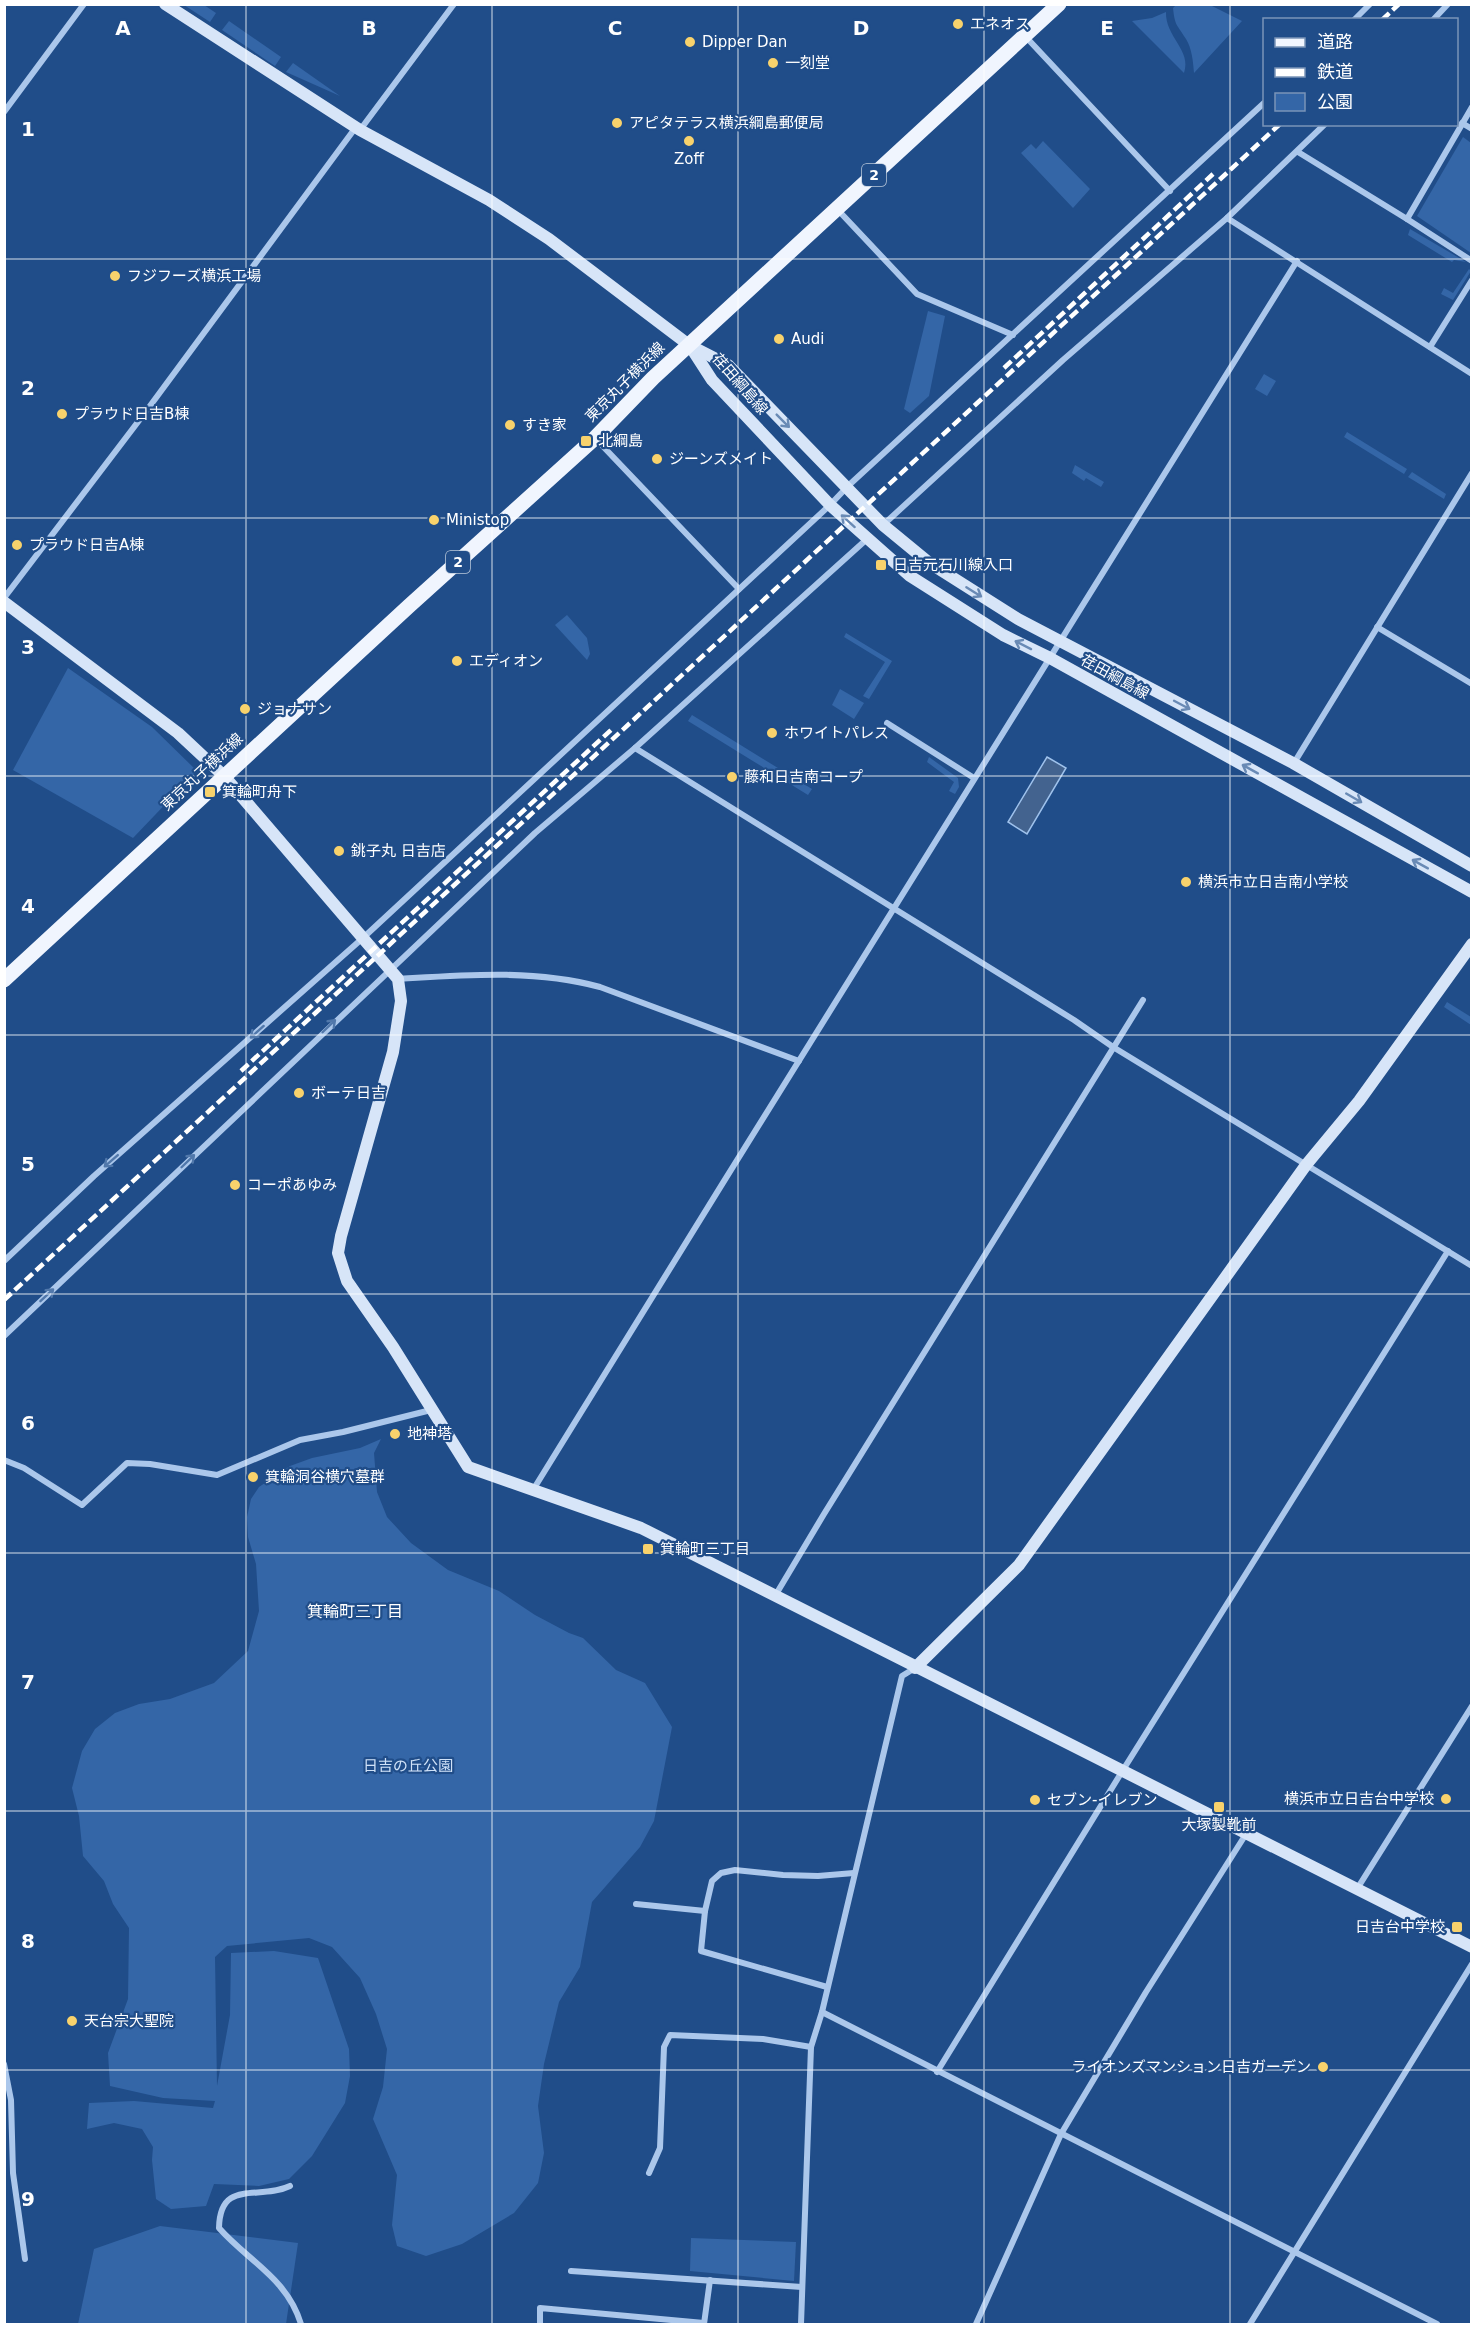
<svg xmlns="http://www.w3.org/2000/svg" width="1476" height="2329" viewBox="0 0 1476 2329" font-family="'DejaVu Sans','Noto Sans JP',sans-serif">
<rect width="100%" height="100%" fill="#204d89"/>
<g fill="#3466a7">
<polygon points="184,5 204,5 216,13 210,22"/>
<path d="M1176,5h34l32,16 -48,52c-1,-12 -2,-24 -8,-34 -9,-15 -11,-12 -13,-31z"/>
<path d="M1166,12c-1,25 26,38 18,61l-52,-52 20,-3z"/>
<polygon points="229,21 281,57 275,66 222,30"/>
<polygon points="293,63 340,96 286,72"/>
<polygon points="1463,137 1471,143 1471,253 1417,216"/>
<polygon points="1043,141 1090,189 1073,208 1021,153 1031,144 1036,149"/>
<polygon points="1410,229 1466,262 1454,260 1452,262 1408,235"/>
<polygon points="1469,269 1471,271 1453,300 1441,294 1444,288 1453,293"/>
<polygon points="928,311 945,316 929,396 910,413 904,409"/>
<polygon points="1264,374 1276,381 1267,396 1255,389"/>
<polygon points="1347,432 1407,469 1404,474 1344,437"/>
<polygon points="1075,465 1104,482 1101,487 1086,478 1084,481 1072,473"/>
<polygon points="1412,472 1446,494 1444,499 1408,477"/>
<polygon points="567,615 587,638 590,654 587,660 555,625"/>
<polygon points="846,633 892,661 869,699 863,696 885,662 844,637"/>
<polygon points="68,668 152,727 197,771 133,838 13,770"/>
<polygon points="840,689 864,703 854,719 832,705"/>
<polygon points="692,715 812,789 808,795 688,721"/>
<polygon points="929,757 958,778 959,787 955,794 949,791 954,782 927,762"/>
<polygon points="1447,1002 1471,1017 1471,1025 1444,1007"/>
<polygon points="381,1439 374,1453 377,1492 387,1517 411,1543 448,1570 499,1591 535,1615 569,1633 583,1638 616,1670 645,1683 672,1727 654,1821 640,1847 592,1902 580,1967 559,2002 544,2064 538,2106 544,2153 538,2183 514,2213 462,2244 426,2256 397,2246 392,2225 397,2175 373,2119 383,2087 387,2049 376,2014 360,1978 332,1947 309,1938 227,1946 215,1957 217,2086 230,2015 231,1953 274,1951 318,1958 349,2049 350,2076 345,2103 312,2156 289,2179 259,2186 214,2184 206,2206 171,2209 156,2199 152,2160 153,2147 142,2129 114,2123 87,2129 89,2103 134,2101 213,2108 215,2101 163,2098 110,2086 108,2053 128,1999 129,1928 113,1904 104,1881 83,1856 79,1816 72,1788 82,1751 95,1729 115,1713 139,1704 170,1699 214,1683 248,1651 259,1611 256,1564 248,1537 247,1517 251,1499 259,1487 290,1466 312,1458 360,1448"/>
<polygon points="160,2226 298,2243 286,2324 78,2324 94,2249"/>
<polygon points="691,2238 796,2242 794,2281 690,2271"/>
</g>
<polygon fill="#43638f" stroke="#9fc2ec" stroke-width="1.5" points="1047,757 1066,768 1027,834 1008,822"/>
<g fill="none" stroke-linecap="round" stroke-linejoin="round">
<g stroke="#abc7eb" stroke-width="6">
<polyline points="1354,20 1370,4"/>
<polyline points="1433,20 1448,4"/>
<polyline points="1025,36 1170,191"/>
<polyline points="4,112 84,4"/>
<polyline points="1462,123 1472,129"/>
<polyline points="360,130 454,4"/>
<polyline points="1298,152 1407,219 1472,107"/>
<polyline points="837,209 917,294 1013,335"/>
<polyline points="1227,218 1472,374"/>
<polyline points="1407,219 1472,261"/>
<polyline points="1430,347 1472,280"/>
<polyline points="595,438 739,589"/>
<polyline points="883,525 1063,360 1227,218 1325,124"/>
<polyline points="4,598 147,410 356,127"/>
<polyline points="1377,627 1472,684"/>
<polyline points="887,723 974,778"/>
<polyline points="635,748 1074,1020 1113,1047 1472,1266"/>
<polyline points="1294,763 1472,473"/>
<path d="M398,979c67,-4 136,-10 202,8l199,74"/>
<polyline points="4,1261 94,1176 364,937 830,505 848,486 1264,103"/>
<polyline points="4,1336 535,833 635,748 867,539"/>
<polyline points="4,1460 24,1468 82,1505 127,1463 150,1464 217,1475 300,1440 343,1432 431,1410"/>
<path d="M533,1490c254,-410 506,-821 764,-1229"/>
<polyline points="775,1596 824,1514 1143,1000"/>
<polyline points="1357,1889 1472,1706"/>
<polyline points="636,1904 705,1911"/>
<polyline points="827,1987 701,1951 705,1911 712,1881 721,1873 735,1870 783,1875 818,1876 854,1873"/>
<polyline points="822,2012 1437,2324"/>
<polyline points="4,2064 11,2100 13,2173 25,2259"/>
<polyline points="937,2072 1123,1770 1448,1251"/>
<polyline points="649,2173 660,2148 664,2047 670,2035 763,2039 811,2047"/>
<path d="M290,2186c-31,15 -70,-8 -71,42 29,33 68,50 82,96"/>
<polyline points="571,2271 802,2287"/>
<polyline points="540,2324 540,2308 704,2323"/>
<polyline points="704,2324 710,2280"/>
<polyline points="801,2324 811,2047 822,2012 902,1676 915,1668"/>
<polyline points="976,2324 1061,2134 1146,1992 1246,1834"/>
<polyline points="1250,2324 1472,1964"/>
</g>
<g stroke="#d7e5f8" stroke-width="12">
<polyline points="165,4 360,130 489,200 549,239 689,345 728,365 883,525 928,562 1018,619 1293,763 1472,866"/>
<polyline points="690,346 712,380 830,505 910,576 1003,635 1050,658 1472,892"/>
<polyline points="4,602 178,733 224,776 398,979 401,1001 393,1052 341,1236 338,1253 347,1281 393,1347 468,1467 641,1528 1472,1947"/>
<polyline points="915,1668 1019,1565 1306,1165 1359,1101 1472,944"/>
</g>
<polyline stroke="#f0f5fe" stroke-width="15" points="4,980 409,606 595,438 653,378 1059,4"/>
<g stroke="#fff" stroke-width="4.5" stroke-dasharray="10 4.5" stroke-linecap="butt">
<polyline points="1382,20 1399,4"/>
<polyline points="1004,368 1213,174"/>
<polyline points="241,1071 611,730"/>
<polyline points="4,1300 1280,124"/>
</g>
</g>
<defs><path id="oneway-shaft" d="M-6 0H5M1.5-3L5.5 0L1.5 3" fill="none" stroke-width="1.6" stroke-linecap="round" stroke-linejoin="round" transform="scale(1.5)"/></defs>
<g stroke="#698ab5">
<use href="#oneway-shaft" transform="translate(783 421) rotate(45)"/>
<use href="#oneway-shaft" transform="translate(848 521) rotate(-138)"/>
<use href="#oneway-shaft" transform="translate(974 592) rotate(32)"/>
<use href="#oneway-shaft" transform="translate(1023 645) rotate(-153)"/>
<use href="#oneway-shaft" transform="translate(1182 705) rotate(28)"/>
<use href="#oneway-shaft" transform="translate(1250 769) rotate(-151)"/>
<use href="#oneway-shaft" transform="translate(1354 798) rotate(30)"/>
<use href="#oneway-shaft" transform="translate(1420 864) rotate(-151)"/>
</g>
<g stroke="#5178ab">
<use href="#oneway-shaft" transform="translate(329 1026) rotate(-44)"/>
<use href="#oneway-shaft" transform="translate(257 1032) rotate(138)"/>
<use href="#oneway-shaft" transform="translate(111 1161) rotate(139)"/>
<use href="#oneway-shaft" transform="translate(188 1161) rotate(-44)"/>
<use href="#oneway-shaft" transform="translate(47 1295) rotate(-43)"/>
</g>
<path fill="none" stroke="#fff" stroke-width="1.5" stroke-opacity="0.55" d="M246,4v2320M492,4v2320M738,4v2320M984,4v2320M1230,4v2320M4,259h1468M4,518h1468M4,776h1468M4,1035h1468M4,1294h1468M4,1553h1468M4,1811h1468M4,2070h1468"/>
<g fill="#f8d26c" stroke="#204d89" stroke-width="2">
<circle cx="958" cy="24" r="6"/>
<circle cx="690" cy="42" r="6"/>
<circle cx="773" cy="63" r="6"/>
<circle cx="617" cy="123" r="6"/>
<circle cx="689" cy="141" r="6"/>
<circle cx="115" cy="276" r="6"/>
<circle cx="779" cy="339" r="6"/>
<circle cx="62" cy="414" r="6"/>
<circle cx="510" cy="425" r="6"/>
<rect x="580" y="435" width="12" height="12" rx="3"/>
<circle cx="657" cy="459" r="6"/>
<circle cx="434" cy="520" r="6"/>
<circle cx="17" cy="545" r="6"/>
<rect x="875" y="559" width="12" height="12" rx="3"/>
<circle cx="457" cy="661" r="6"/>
<circle cx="245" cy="709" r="6"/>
<circle cx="772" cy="733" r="6"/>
<circle cx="732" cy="777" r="6"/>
<rect x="204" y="786" width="12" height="12" rx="3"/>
<circle cx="339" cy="851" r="6"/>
<circle cx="1186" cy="882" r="6"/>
<circle cx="299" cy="1093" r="6"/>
<circle cx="235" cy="1185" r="6"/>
<circle cx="395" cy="1434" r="6"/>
<circle cx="253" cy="1477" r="6"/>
<rect x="642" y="1543" width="12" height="12" rx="3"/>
<circle cx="1446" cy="1799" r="6"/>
<circle cx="1035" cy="1800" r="6"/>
<rect x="1213" y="1801" width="12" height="12" rx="3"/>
<rect x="1451" y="1921" width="12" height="12" rx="3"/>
<circle cx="72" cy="2021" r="6"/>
<circle cx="1323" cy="2067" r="6"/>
</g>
<g text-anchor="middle" stroke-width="4.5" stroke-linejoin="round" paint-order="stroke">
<g fill="#204d89" stroke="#bccadc" stroke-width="1.5">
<rect x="862" y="164" width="24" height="22" rx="4.5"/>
<rect x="446" y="551" width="24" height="22" rx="4.5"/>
</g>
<g font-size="14" font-weight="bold" fill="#fff">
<text x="874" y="180">2</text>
<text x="458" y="567">2</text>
</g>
<g font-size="15" fill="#fff" stroke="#204d89" text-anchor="start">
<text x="970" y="29">エネオス</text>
<text x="702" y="47">Dipper Dan</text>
<text x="785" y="68">一刻堂</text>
<text x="629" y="128">アピタテラス横浜綱島郵便局</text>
<text x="689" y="164" text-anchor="middle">Zoff</text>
<text x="127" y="281">フジフーズ横浜工場</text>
<text x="791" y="344">Audi</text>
<text x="74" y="419">プラウド日吉B棟</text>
<text x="522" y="430">すき家</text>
<text x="598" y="446">北綱島</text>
<text x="669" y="464">ジーンズメイト</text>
<text x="446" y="525">Ministop</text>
<text x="29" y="550">プラウド日吉A棟</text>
<text x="893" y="570">日吉元石川線入口</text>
<text x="469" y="666">エディオン</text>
<text x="257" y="714">ジョナサン</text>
<text x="784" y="738">ホワイトパレス</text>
<text x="744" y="782">藤和日吉南コープ</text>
<text x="222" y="797">箕輪町舟下</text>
<text x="351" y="856">銚子丸 日吉店</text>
<text x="1198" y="887">横浜市立日吉南小学校</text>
<text x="311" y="1098">ボーテ日吉</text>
<text x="247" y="1190">コーポあゆみ</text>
<text x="407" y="1439">地神塔</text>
<text x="265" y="1482">箕輪洞谷横穴墓群</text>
<text x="660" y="1554">箕輪町三丁目</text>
<text x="1434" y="1804" text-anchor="end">横浜市立日吉台中学校</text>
<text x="1047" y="1805">セブン-イレブン</text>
<text x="1219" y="1830" text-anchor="middle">大塚製靴前</text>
<text x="1445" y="1932" text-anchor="end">日吉台中学校</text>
<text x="84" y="2026">天台宗大聖院</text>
<text x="1311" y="2072" text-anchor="end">ライオンズマンション日吉ガーデン</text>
</g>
<g font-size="15" fill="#fff" stroke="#204d89">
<text transform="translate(625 382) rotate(-45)" y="5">東京丸子横浜線</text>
<text transform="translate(740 384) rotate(49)" y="5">荏田綱島線</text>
<text transform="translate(1115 677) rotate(29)" y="5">荏田綱島線</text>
<text transform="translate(202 772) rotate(-43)" y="5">東京丸子横浜線</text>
</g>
<g font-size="15" fill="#d0e2f8" stroke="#204d89">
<text x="408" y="1771">日吉の丘公園</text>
</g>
<g font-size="16" fill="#fff" stroke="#204d89">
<text x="355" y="1617">箕輪町三丁目</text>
</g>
</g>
<g font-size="20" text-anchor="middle" font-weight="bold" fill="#fff" stroke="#204d89" stroke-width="4.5" stroke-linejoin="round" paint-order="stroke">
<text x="123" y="35">A</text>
<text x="369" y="35">B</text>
<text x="615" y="35">C</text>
<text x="861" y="35">D</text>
<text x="1107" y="35">E</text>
<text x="28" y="136">1</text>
<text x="28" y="395">2</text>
<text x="28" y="654">3</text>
<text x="28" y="913">4</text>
<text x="28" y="1171">5</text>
<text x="28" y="1430">6</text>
<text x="28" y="1689">7</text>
<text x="28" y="1948">8</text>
<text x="28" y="2206">9</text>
</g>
<rect width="1476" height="2329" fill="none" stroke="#ffffff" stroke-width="12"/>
<rect x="1263" y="18" width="195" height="108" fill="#204d89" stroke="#7994b8" stroke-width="1.5"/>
<rect x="1275" y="38" width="30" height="9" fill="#f0f5fe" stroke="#7994b8" stroke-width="1.5"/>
<text x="1317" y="48" font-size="18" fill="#ffffff">道路</text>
<rect x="1275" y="68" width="30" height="9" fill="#ffffff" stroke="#7994b8" stroke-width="1.5"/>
<text x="1317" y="78" font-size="18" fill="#ffffff">鉄道</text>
<rect x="1275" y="93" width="30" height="18" fill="#3466a7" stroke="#7994b8" stroke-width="1.5"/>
<text x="1317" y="108" font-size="18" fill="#ffffff">公園</text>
</svg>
